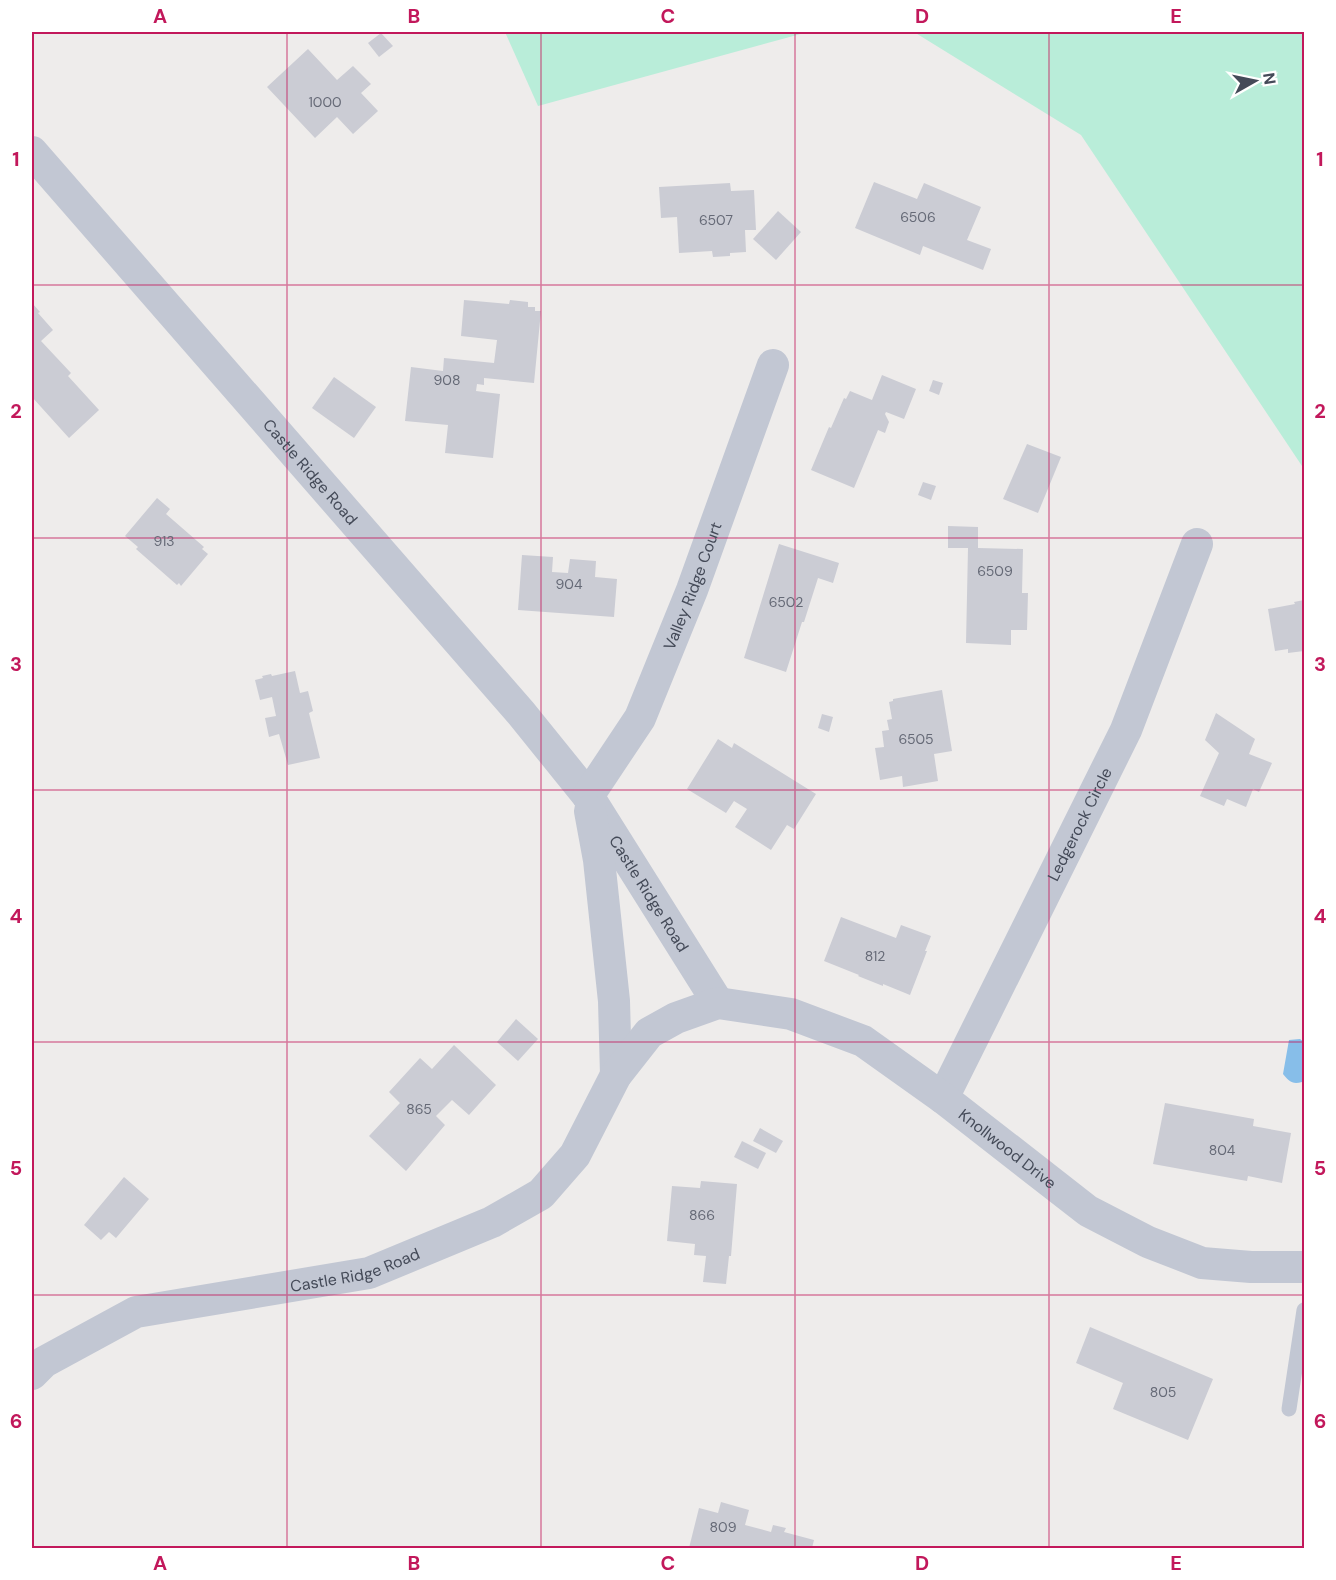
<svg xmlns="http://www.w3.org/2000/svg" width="1336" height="1580" viewBox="0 0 1336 1580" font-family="'DM Sans',sans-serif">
<rect width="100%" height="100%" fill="#eeeceb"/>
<g fill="#b9edd9">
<polygon points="505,32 808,32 538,106"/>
<polygon points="914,32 1304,32 1304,469 1081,135"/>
</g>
<path fill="#87bee9" d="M1300,1039l4,3v25l-2,15c-10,3 -13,-1 -19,-8l6,-34z"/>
<g fill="#cbccd4">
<polygon points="381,33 393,46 379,57 368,43"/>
<polygon points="308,49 337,80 353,66 371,84 361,93 378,111 353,134 337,117 315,138 267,87"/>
<polygon points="874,182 917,199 924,183 981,207 967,240 991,249 983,270 923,246 920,255 855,228"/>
<polygon points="730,183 731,191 754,190 756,230 745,230 746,252 730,253 730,256 713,257 712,251 679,253 677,217 661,218 659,187"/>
<polygon points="778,211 801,232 776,260 753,239"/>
<polygon points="464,300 509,304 510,300 528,302 528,307 535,307 535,311 541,311 534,383 484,378 484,385 477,384 476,391 500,394 493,458 445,453 448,425 405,421 411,367 443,371 444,358 494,363 497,340 461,336"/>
<polygon points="32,303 40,312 38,313 53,330 41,341 71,373 68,376 99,410 69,438 32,397"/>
<polygon points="882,375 916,389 904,419 886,412 885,414 889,422 885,433 878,430 854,488 811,470 829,427 831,428 844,398 846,399 850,391 872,400"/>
<polygon points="334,377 376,407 354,438 312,408"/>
<polygon points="933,380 943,383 939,395 929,391"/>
<polygon points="1027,444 1061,457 1038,513 1003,499"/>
<polygon points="923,482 936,486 931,500 918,495"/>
<polygon points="157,498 170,509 166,514 204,547 202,549 208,554 181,586 179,583 177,585 136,549 138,547 125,536"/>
<polygon points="948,526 978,527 978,548 1023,549 1022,593 1028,593 1027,630 1011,630 1011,645 966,643 968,548 948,548"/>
<polygon points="779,544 839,563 833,583 818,578 804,622 802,622 786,672 744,658"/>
<polygon points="522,555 553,557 552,572 568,573 570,559 596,561 595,577 617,579 614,617 518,610"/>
<polygon points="1304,600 1304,651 1288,653 1288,649 1275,651 1268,609 1295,604 1294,602"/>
<polygon points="295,671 300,693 308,691 313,711 309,713 320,758 288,765 279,734 269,737 265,718 276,716 272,697 260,700 255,680 263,678 262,676 271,674 272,676"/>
<polygon points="942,690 952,751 934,754 938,781 903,787 902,776 880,780 875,748 884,747 882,731 889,730 887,720 892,719 889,702 893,701 893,699"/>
<polygon points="1216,713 1255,739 1249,754 1272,763 1259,792 1253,789 1246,807 1227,799 1224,806 1200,796 1219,753 1205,740"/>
<polygon points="822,714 833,717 829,732 818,728"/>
<polygon points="718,739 732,748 734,743 816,794 794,829 787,825 771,850 735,827 747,809 734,801 726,813 687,789"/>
<polygon points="841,917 896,938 901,925 931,936 925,951 927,951 910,995 883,984 883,986 858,976 859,975 824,961"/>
<polygon points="516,1019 538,1039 518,1061 497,1042"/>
<polygon points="454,1045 496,1085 469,1115 452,1100 436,1116 445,1125 406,1171 369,1136 400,1103 389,1092 420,1058 432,1069"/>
<polygon points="1165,1103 1254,1119 1253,1126 1291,1133 1282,1183 1248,1176 1247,1181 1153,1164"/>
<polygon points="760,1128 783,1141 776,1153 753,1141"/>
<polygon points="742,1141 766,1153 758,1169 734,1157"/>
<polygon points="124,1177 149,1199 116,1238 109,1232 101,1240 84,1225"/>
<polygon points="701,1181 737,1184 731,1256 729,1256 726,1284 703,1282 706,1256 694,1255 695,1244 667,1241 672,1186 700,1188"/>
<polygon points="1090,1327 1213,1379 1188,1440 1113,1409 1123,1383 1076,1363"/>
<polygon points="721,1502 749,1510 745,1525 771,1532 773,1525 786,1528 784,1532 814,1540 812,1548 689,1548 699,1508 718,1513"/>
</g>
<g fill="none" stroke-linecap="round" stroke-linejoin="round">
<polyline stroke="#c2c7d3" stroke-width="15" points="1289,1409 1304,1310"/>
<g stroke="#c2c7d3" stroke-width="32">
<path id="s1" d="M32,152l489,561 67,83 130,207"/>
<path id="s2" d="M588,796l52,-78 52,-128 81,-225"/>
<polyline points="590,811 599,860 614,1001 616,1075"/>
<path id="s3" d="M943,1098l183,-368 71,-186"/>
<path id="s4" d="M32,1374l12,-12 92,-50 233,-39 123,-51 49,-28 34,-39 41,-80 33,-42 27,-15 42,-15 73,11 72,27 80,57 145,113 60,31 54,21 49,4h53"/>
</g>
</g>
<path fill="none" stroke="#c2185b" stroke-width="1.5" stroke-opacity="0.55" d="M287,32v1516M541,32v1516M795,32v1516M1049,32v1516M32,285h1272M32,538h1272M32,790h1272M32,1042h1272M32,1295h1272"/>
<g text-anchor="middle" stroke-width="6" stroke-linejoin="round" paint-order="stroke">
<g font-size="14" fill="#666a77">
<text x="325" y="107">1000</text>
<text x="918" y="222">6506</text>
<text x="716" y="225">6507</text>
<text x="447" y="385">908</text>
<text x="164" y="546">913</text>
<text x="995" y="576">6509</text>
<text x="569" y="589">904</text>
<text x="786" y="607">6502</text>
<text x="916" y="744">6505</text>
<text x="875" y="961">812</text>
<text x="419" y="1114">865</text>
<text x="1222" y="1155">804</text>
<text x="702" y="1220">866</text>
<text x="1163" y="1397">805</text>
<text x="723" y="1532">809</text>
</g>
<g font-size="16" fill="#444a58" stroke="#fff">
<text dy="6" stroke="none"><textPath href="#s1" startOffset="424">Castle Ridge Road</textPath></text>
<text dy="6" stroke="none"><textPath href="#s2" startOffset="236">Valley Ridge Court</textPath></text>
<text dy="6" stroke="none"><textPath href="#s3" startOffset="306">Ledgerock Circle</textPath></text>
<text dy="6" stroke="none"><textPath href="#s1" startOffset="966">Castle Ridge Road</textPath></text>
<text dy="6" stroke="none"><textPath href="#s4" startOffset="1149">Knollwood Drive</textPath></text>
<text dy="6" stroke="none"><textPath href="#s4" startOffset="345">Castle Ridge Road</textPath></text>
</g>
</g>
<rect width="1336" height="1580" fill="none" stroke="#ffffff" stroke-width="66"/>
<g transform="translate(1255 81) rotate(81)" stroke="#ffffff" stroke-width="4.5" paint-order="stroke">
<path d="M0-4.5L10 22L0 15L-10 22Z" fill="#444a58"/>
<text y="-9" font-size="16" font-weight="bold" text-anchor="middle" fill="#444a58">N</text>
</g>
<rect x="33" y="33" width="1270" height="1514" fill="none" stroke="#c2185b" stroke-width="2"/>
<g font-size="20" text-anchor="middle" font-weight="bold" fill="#c2185b">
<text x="160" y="23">A</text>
<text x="414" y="23">B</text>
<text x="668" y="23">C</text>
<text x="922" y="23">D</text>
<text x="1176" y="23">E</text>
<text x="16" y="166">1</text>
<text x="1320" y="166">1</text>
<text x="16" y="418">2</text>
<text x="1320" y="418">2</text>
<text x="16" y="671">3</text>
<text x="1320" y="671">3</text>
<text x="16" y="923">4</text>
<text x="1320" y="923">4</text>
<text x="16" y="1175">5</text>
<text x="1320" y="1175">5</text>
<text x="16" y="1428">6</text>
<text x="1320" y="1428">6</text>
<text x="160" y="1570">A</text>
<text x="414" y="1570">B</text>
<text x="668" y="1570">C</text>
<text x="922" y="1570">D</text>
<text x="1176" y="1570">E</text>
</g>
</svg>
